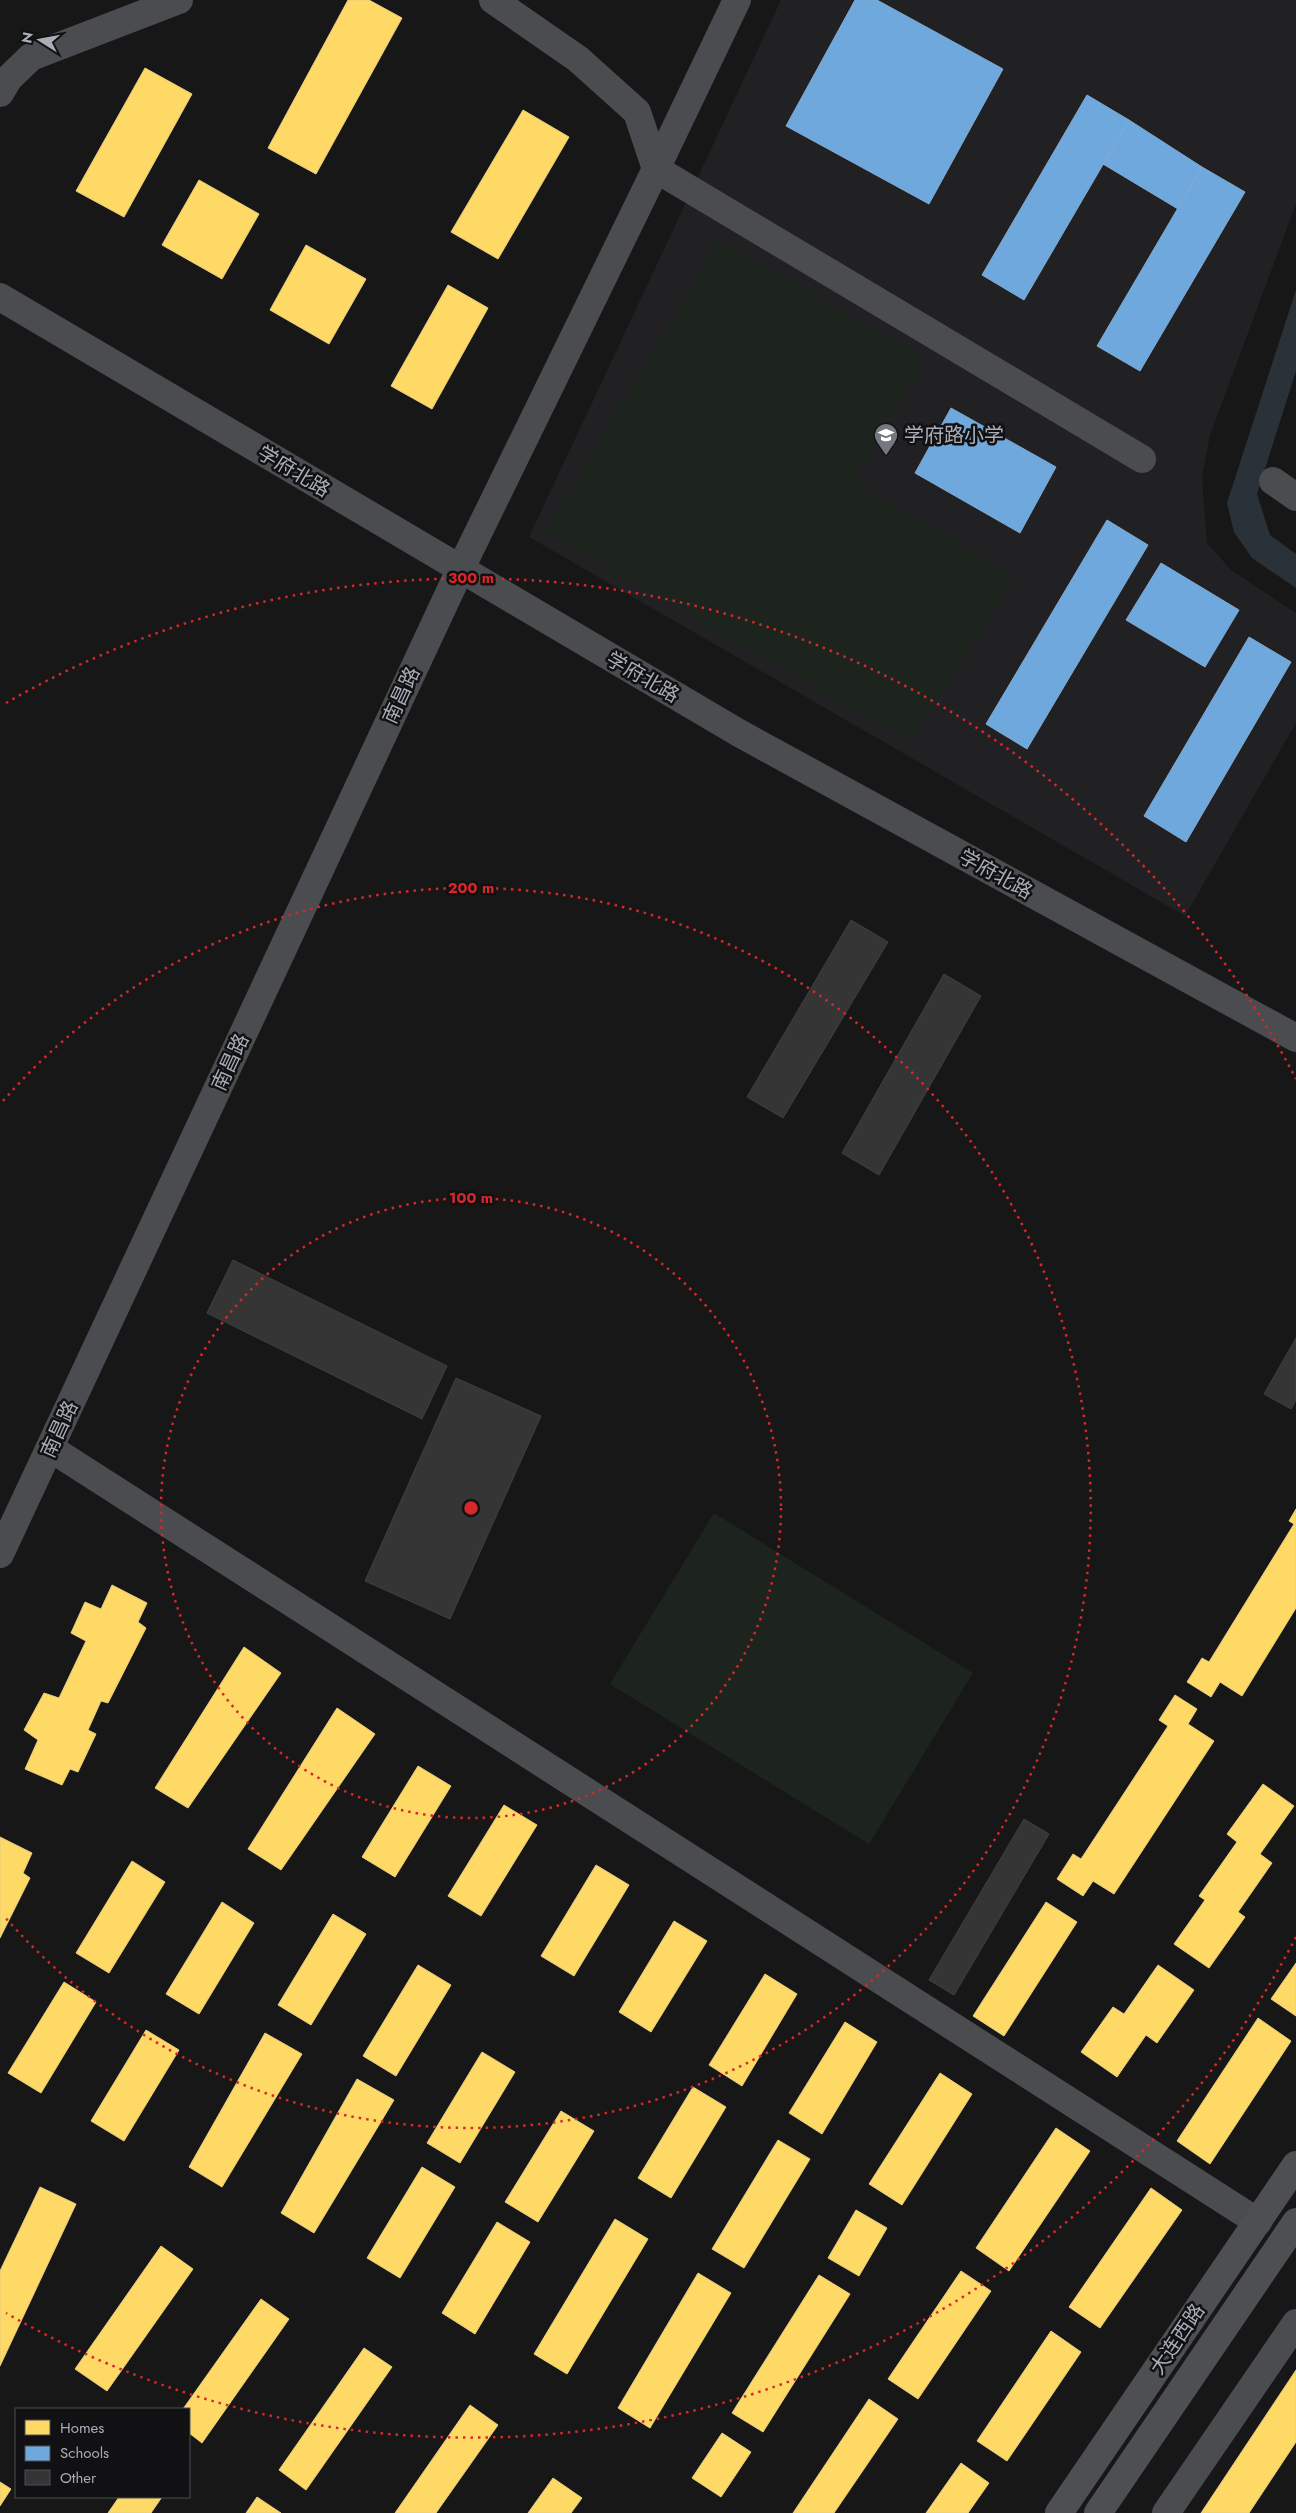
<svg xmlns="http://www.w3.org/2000/svg" width="1296" height="2513" font-family="Jost,'Noto Sans SC',sans-serif">
	<rect width="100%" height="100%" fill="#171717"/>
	<!-- built -->
	<path fill="#212123" d="M 781,0 L 1296,0 L 1296,204 L 1210,435 L 1202,477 L 1207,543 L 1231,570 L 1296,613 L 1296,723 L 1185,916 L 529,537 Z"/>
	<!-- green -->
	<path fill="#1d241e" d="M 720,240 L 926,360 L 852,481 L 1015,577 L 911,742 L 545,532 Z
		M 714,1513 L 973,1673 L 869,1844 L 610,1684 Z"/>
	<!-- water -->
	<path fill="#2a3239" d="M 1296,290 L 1296,371 L 1257,494 L 1270,535 L 1296,554 L 1296,588 L 1252,558 L 1234,532 L 1227,503 Z"/>
	<!-- homes -->
	<path fill="#ffd966" stroke="#e5cc7f" d="M 348,0 L 369,0 L 402,18 L 316,174 L 268,148 Z
		M 145,68 L 192,94 L 124,217 L 76,191 Z
		M 523,110 L 569,137 L 498,259 L 451,232 Z
		M 199,180 L 259,214 L 222,279 L 162,245 Z
		M 306,245 L 366,279 L 329,344 L 270,310 Z
		M 448,285 L 488,308 L 432,409 L 391,386 Z
		M 1296,1509 L 1296,1608 L 1242,1696 L 1220,1682 L 1211,1697 L 1187,1682 L 1202,1658 L 1209,1662 L 1294,1524 L 1289,1521 Z
		M 112,1585 L 147,1603 L 138,1622 L 146,1628 L 108,1703 L 101,1701 L 88,1730 L 96,1734 L 78,1772 L 70,1769 L 62,1785 L 25,1769 L 38,1740 L 24,1730 L 44,1693 L 59,1698 L 86,1641 L 71,1633 L 85,1602 L 101,1609 Z
		M 244,1647 L 281,1673 L 188,1808 L 155,1788 Z
		M 1175,1695 L 1197,1709 L 1188,1724 L 1214,1741 L 1114,1894 L 1093,1881 L 1083,1896 L 1057,1879 L 1073,1854 L 1081,1859 L 1168,1726 L 1159,1720 Z
		M 337,1708 L 375,1734 L 281,1870 L 248,1849 Z
		M 418,1766 L 451,1786 L 395,1877 L 362,1857 Z
		M 1263,1784 L 1294,1806 L 1260,1854 L 1272,1863 L 1238,1912 L 1245,1917 L 1209,1968 L 1174,1944 L 1205,1900 L 1199,1896 L 1237,1842 L 1227,1834 Z
		M 504,1805 L 537,1825 L 481,1916 L 448,1896 Z
		M 0,1837 L 32,1853 L 23,1873 L 30,1878 L 0,1938 Z
		M 132,1861 L 165,1882 L 109,1973 L 76,1953 Z
		M 596,1865 L 629,1885 L 574,1976 L 541,1956 Z
		M 222,1902 L 254,1923 L 199,2014 L 166,1994 Z
		M 1046,1902 L 1077,1922 L 1004,2036 L 973,2016 Z
		M 333,1914 L 366,1934 L 311,2025 L 278,2005 Z
		M 674,1921 L 707,1941 L 651,2032 L 619,2012 Z
		M 1296,1963 L 1296,2016 L 1271,1999 Z
		M 418,1965 L 451,1985 L 396,2076 L 363,2056 Z
		M 1158,1965 L 1194,1990 L 1157,2043 L 1146,2035 L 1117,2077 L 1081,2052 L 1113,2007 L 1124,2014 Z
		M 765,1974 L 797,1994 L 742,2086 L 709,2065 Z
		M 64,1982 L 96,2002 L 41,2093 L 8,2073 Z
		M 1258,2018 L 1291,2041 L 1210,2164 L 1177,2141 Z
		M 845,2022 L 877,2042 L 822,2134 L 789,2113 Z
		M 146,2030 L 179,2050 L 124,2141 L 91,2121 Z
		M 265,2033 L 302,2054 L 222,2187 L 189,2167 Z
		M 482,2052 L 515,2072 L 460,2163 L 427,2143 Z
		M 940,2073 L 972,2094 L 902,2205 L 869,2184 Z
		M 357,2079 L 394,2100 L 314,2233 L 281,2213 Z
		M 693,2087 L 726,2107 L 671,2198 L 638,2178 Z
		M 561,2111 L 594,2131 L 538,2222 L 505,2202 Z
		M 1056,2128 L 1090,2151 L 1009,2271 L 976,2248 Z
		M 778,2140 L 810,2159 L 744,2268 L 712,2249 Z
		M 422,2167 L 455,2187 L 400,2278 L 367,2258 Z
		M 40,2187 L 76,2204 L 0,2366 L 0,2271 Z
		M 1151,2188 L 1182,2210 L 1100,2328 L 1069,2307 Z
		M 856,2210 L 887,2228 L 859,2276 L 828,2258 Z
		M 615,2219 L 648,2239 L 567,2374 L 534,2354 Z
		M 497,2222 L 530,2242 L 475,2334 L 442,2313 Z
		M 161,2246 L 193,2269 L 107,2391 L 75,2369 Z
		M 961,2271 L 991,2291 L 918,2399 L 888,2379 Z
		M 698,2273 L 731,2293 L 650,2428 L 618,2408 Z
		M 819,2275 L 850,2294 L 763,2432 L 732,2413 Z
		M 261,2299 L 289,2319 L 202,2443 L 189,2433 L 189,2409 L 183,2409 Z
		M 1051,2331 L 1081,2352 L 1007,2461 L 977,2441 Z
		M 364,2348 L 392,2367 L 306,2490 L 279,2470 Z
		M 1296,2370 L 1296,2442 L 1249,2513 L 1201,2513 Z
		M 869,2399 L 898,2419 L 834,2513 L 793,2513 Z
		M 470,2405 L 498,2425 L 436,2513 L 395,2513 Z
		M 722,2433 L 751,2452 L 721,2497 L 692,2478 Z
		M 961,2463 L 989,2483 L 968,2513 L 926,2513 Z
		M 553,2478 L 582,2498 L 571,2513 L 528,2513 Z
		M 0,2482 L 11,2489 L 0,2506 Z
		M 119,2497 L 162,2497 L 151,2513 L 108,2513 Z
		M 257,2497 L 281,2513 L 246,2513 Z"/>
	<!-- schools -->
	<path fill="#6fa8dc" stroke="#80aad1" d="M 855,0 L 877,0 L 1003,69 L 929,204 L 786,126 Z
		M 1087,95 L 1129,120 L 1024,300 L 982,275 Z
		M 1129,120 L 1202,167 L 1178,209 L 1103,164 Z
		M 1202,167 L 1245,192 L 1140,371 L 1097,346 Z
		M 951,408 L 1056,467 L 1020,533 L 915,473 Z
		M 1107,520 L 1148,545 L 1027,749 L 986,724 Z
		M 1161,563 L 1239,610 L 1205,667 L 1126,620 Z
		M 1249,637 L 1291,662 L 1186,842 L 1144,816 Z"/>
	<!-- building -->
	<path fill="#353536" stroke="#3f4043" d="M 851,920 L 888,942 L 783,1118 L 747,1097 Z
		M 944,974 L 981,996 L 879,1175 L 842,1153 Z
		M 233,1260 L 447,1366 L 422,1419 L 207,1313 Z
		M 1296,1338 L 1296,1400 L 1291,1409 L 1264,1394 Z
		M 456,1378 L 541,1416 L 450,1619 L 365,1581 Z
		M 1024,1819 L 1049,1834 L 954,1995 L 929,1980 Z"/>
	<g fill="none" stroke-linecap="round" stroke-linejoin="round">
		<!-- minor -->
		<path stroke="#4b4c50" stroke-width="28" d="M 737,0 L 656,169 L 1142,459
			M 0,93 L 9,78 L 31,57 L 179,0
			M 0,297 L 739,733 L 1296,1038
			M 1273,481 L 1296,497
			M 50,1448 L 1258,2222
			M 0,1554 L 460,570 L 656,169 L 637,112 L 578,59 L 493,0
			M 1166,2513 L 1296,2323"/>
		<!-- major -->
		<path stroke="#4d4f52" stroke-width="28" d="M 1059,2513 L 1296,2165
			M 1098,2513 L 1296,2222"/>
	</g>
	<!-- distance rings -->
	<g fill="none" stroke="#d62828" stroke-width="2.5" stroke-dasharray="2.5 5">
		<circle cx="471" cy="1508" r="310"/>
		<path d="M3 1101A620 620 0 1 1 3 1915"/>
		<path d="M1296 1937A930 930 0 0 1 6 2313M6 703A930 930 0 0 1 1296 1079"/>
	</g>
	<!-- icons -->
	<defs>
		<g id="school-pin" transform="scale(1.25)"><path d="M0 17L-7.5 6A9.5 9.5 0 1 1 7.5 6Z" fill="#757880" stroke="#111113"/><path d="M0-5L7-2L0 1L-7-2ZM-4 1L0 2.5L4 1V4Q0 6-4 4Z" fill="#fff"/></g>
	</defs>
	<g fill-rule="evenodd">
		<use href="#school-pin" x="886" y="435"/>
	</g>
	<g text-anchor="middle" stroke-width="5" stroke-linejoin="round" paint-order="stroke">
		<!-- poi labels -->
		<g font-size="20" fill="#a8adb8" stroke="#111113" text-anchor="start">
			<text x="904" y="442">学府路小学</text>
		</g>
		<!-- street labels -->
		<g font-size="20" fill="#a8adb8" stroke="#111113">
			<text transform="translate(294 471) rotate(31)" y="7">学府北路</text>
			<text transform="translate(643 677) rotate(30)" y="7">学府北路</text>
			<text transform="translate(401 695) rotate(-65)" y="7">南昌路</text>
			<text transform="translate(996 874) rotate(29)" y="7">学府北路</text>
			<text transform="translate(230 1062) rotate(-65)" y="7">南昌路</text>
			<text transform="translate(59 1429) rotate(-65)" y="7">南昌路</text>
			<text transform="translate(1177 2339) rotate(-56)" y="7">大连西路</text>
		</g>
	</g>
	<circle cx="471" cy="1508" r="8" fill="#d62828" stroke="#111113" stroke-width="2.5"/>
	<g font-size="15" text-anchor="middle" font-weight="bold" fill="#d62828" stroke="#111113" stroke-width="5" stroke-linejoin="round" paint-order="stroke">
		<text x="471" y="583">300 m</text>
		<text x="471" y="893">200 m</text>
		<text x="471" y="1203">100 m</text>
	</g>
	<!-- legend -->
	<rect x="15" y="2408" width="175" height="90" fill="#111113" stroke="#4d4f55"/>
	<rect x="25" y="2420" width="25" height="15" fill="#ffd966" stroke="#4d4f55"/>
	<text x="60" y="2433" font-size="15" fill="#a8adb8">Homes</text>
	<rect x="25" y="2446" width="25" height="15" fill="#6fa8dc" stroke="#4d4f55"/>
	<text x="60" y="2458" font-size="15" fill="#a8adb8">Schools</text>
	<rect x="25" y="2470" width="25" height="15" fill="#353536" stroke="#4d4f55"/>
	<text x="60" y="2483" font-size="15" fill="#a8adb8">Other</text>
	<!-- north arrow -->
	<g transform="translate(40 40) rotate(281)" stroke="#111113" stroke-width="4" paint-order="stroke">
	<path d="M0-4L9 19L0 12L-9 19Z" fill="#a8adb8"/>
	<text y="-8" font-size="14" font-weight="bold" text-anchor="middle" fill="#a8adb8">N</text>
	</g>
</svg>
